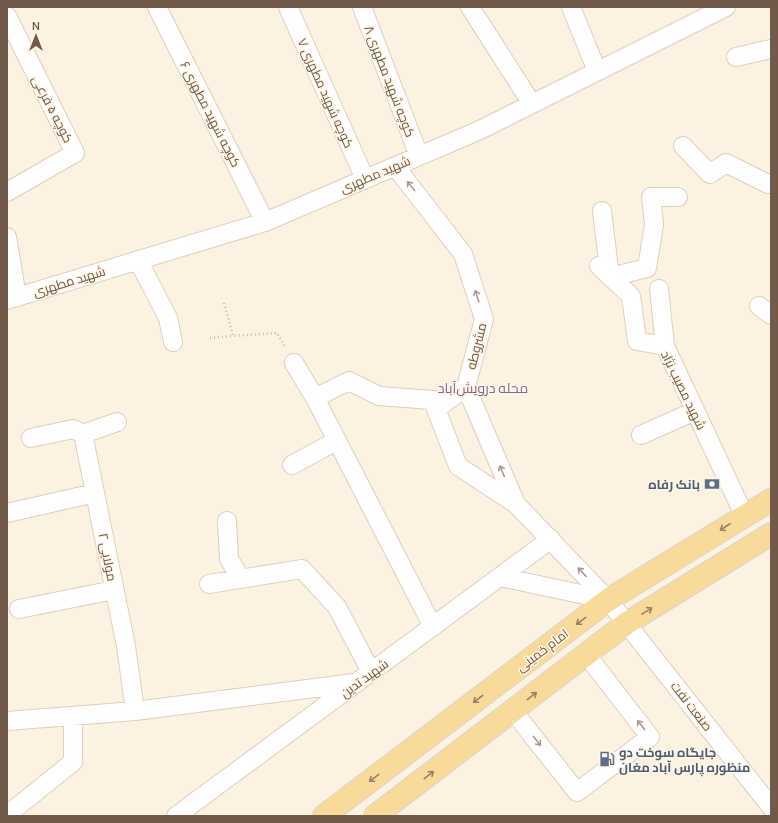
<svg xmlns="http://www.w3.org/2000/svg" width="778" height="823" font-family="Manrope,Cairo,sans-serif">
	<rect width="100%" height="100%" fill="#fbf2e1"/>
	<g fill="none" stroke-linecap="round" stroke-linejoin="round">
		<!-- minor casing -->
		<g stroke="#dfcfbd" stroke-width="20">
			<path id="minor" d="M 157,7 L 265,222
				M 288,7 L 365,179
				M 362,7 L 419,156
				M 470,7 L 532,104
				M 571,7 L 597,71
				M 7,16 L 75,153 L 7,192
				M 736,57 L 771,49
				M 683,146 L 710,174 L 726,163 L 768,184 L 771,183
				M 395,166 L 463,254 L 484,319 L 466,387 L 516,504 L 608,600 L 771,807
				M 602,211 L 610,277 L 647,268 L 654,224 L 651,197 L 678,197
				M 7,237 L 17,297
				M 138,260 L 168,318 L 173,342
				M 599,266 L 631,296 L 637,341 L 665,346 L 744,515
				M 659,289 L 665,346
				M 7,300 L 265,222 L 480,130 L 726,7
				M 759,306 L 771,315
				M 294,363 L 315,398 L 433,627
				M 466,387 L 436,409 L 458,466 L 516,504
				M 315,398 L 349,381 L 379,396 L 445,401
				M 641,435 L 695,411
				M 31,438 L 73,429 L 83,434
				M 292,465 L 336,441
				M 95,493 L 83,434 L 117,422
				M 7,513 L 95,493 L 126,646 L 135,711
				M 227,521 L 229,559 L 241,579
				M 501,577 L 608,600
				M 209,584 L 302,569 L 337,607 L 371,672
				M 19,609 L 114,590
				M 513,711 L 577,792 L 650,737 L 586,654
				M 7,721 L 135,711 L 354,683
				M 7,815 L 73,762 L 73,716
				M 176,816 L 551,539"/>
		</g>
		<!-- major casing -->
		<g stroke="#dad4d0" stroke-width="24">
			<path id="major" d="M 324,816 L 608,600 L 771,500
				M 375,816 L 627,623 L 771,534"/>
		</g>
		<!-- path -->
		<path stroke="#d4b69d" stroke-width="2.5" stroke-dasharray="1 3" stroke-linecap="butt" d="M 224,303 L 233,336 L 277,333 L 286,348
			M 210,338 L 233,336"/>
		<!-- minor -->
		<use href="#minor" stroke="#fff" stroke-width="18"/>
		<!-- major -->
		<use href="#major" stroke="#f8db9b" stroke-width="22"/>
	</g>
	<!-- one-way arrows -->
	<defs><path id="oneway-shaft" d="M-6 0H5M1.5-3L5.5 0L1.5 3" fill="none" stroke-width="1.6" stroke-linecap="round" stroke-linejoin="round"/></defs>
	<g stroke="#aa9c92">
		<use href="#oneway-shaft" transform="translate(411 186) rotate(-128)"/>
		<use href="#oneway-shaft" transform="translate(477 296) rotate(-108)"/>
		<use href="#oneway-shaft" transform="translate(502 471) rotate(-113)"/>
		<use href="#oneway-shaft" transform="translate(582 572) rotate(-133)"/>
		<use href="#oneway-shaft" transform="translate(641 725) rotate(-128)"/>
		<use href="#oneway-shaft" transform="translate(537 741) rotate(52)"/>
	</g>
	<g stroke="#9a8162">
		<use href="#oneway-shaft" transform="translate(725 527) rotate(147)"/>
		<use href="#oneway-shaft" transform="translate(647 611) rotate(-31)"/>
		<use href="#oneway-shaft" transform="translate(581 621) rotate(143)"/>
		<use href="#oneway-shaft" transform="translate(532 696) rotate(-38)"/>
		<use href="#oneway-shaft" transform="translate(478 699) rotate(143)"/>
		<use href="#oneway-shaft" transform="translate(429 775) rotate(-38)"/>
		<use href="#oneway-shaft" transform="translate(374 778) rotate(143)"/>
	</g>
	<!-- icons -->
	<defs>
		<g id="bank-bare" transform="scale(1.2)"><path d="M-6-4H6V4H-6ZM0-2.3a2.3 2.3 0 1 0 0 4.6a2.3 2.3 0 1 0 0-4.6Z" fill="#5c6f8a" stroke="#fef6e7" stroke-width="2.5" paint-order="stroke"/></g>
		<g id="fuel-bare" transform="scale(1.2)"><path d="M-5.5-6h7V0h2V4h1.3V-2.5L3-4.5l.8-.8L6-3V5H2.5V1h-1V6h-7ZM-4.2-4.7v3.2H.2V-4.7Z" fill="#5c6f8a" stroke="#fef6e7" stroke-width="2.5" paint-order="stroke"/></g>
	</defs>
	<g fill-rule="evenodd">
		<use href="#bank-bare" x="712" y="484"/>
		<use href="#fuel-bare" x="607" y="759"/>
	</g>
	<g text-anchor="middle" stroke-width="3" stroke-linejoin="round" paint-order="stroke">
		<!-- street labels -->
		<g font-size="13" fill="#715a49" stroke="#fef6e7">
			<text transform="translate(390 81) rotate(69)" y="5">کوچه شهید مطهری ۸</text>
			<text transform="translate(326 93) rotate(66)" y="5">کوچه شهید مطهری ۷</text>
			<text transform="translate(53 109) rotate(63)" y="5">کوچه ۵ فرعی</text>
			<text transform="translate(211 114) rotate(63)" y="5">کوچه شهید مطهری ۶</text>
			<text transform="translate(375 174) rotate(-23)" y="5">شهید مطهری</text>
			<text transform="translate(69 281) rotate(-17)" y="5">شهید مطهری</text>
			<text transform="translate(476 346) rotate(-76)" y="5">مشروطه</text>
			<text transform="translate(684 390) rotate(64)" y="5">شهید مصیب نژاد</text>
			<text transform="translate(108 557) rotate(79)" y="5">مولایی ۲</text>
			<text transform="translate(542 650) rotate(-37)" y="5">امام خمینی</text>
			<text transform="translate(364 678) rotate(-36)" y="5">شهید تدین</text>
			<text transform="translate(692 706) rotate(52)" y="5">صنعت نفت</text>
		</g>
		<!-- service labels -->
		<g font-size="13" font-weight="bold" fill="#4e5e75" stroke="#fef6e7" text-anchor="end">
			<text x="700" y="489">بانک رفاه</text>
			<text x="619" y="757" text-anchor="start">جایگاه سوخت دو<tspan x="619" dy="15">منظوره پارس آباد مغان</tspan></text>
		</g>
		<!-- neighbourhood labels -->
		<g font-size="14" fill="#876594" stroke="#fef6e7">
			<text x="483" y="393">محله درویش‌آباد</text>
		</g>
	</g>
	<!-- border -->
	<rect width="778" height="823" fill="none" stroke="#715a49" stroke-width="16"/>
	<!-- north arrow -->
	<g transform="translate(36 36)" stroke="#fef6e7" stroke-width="3" paint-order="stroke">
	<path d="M0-3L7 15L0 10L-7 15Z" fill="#715a49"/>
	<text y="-6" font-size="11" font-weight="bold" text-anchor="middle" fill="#715a49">N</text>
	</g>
</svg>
